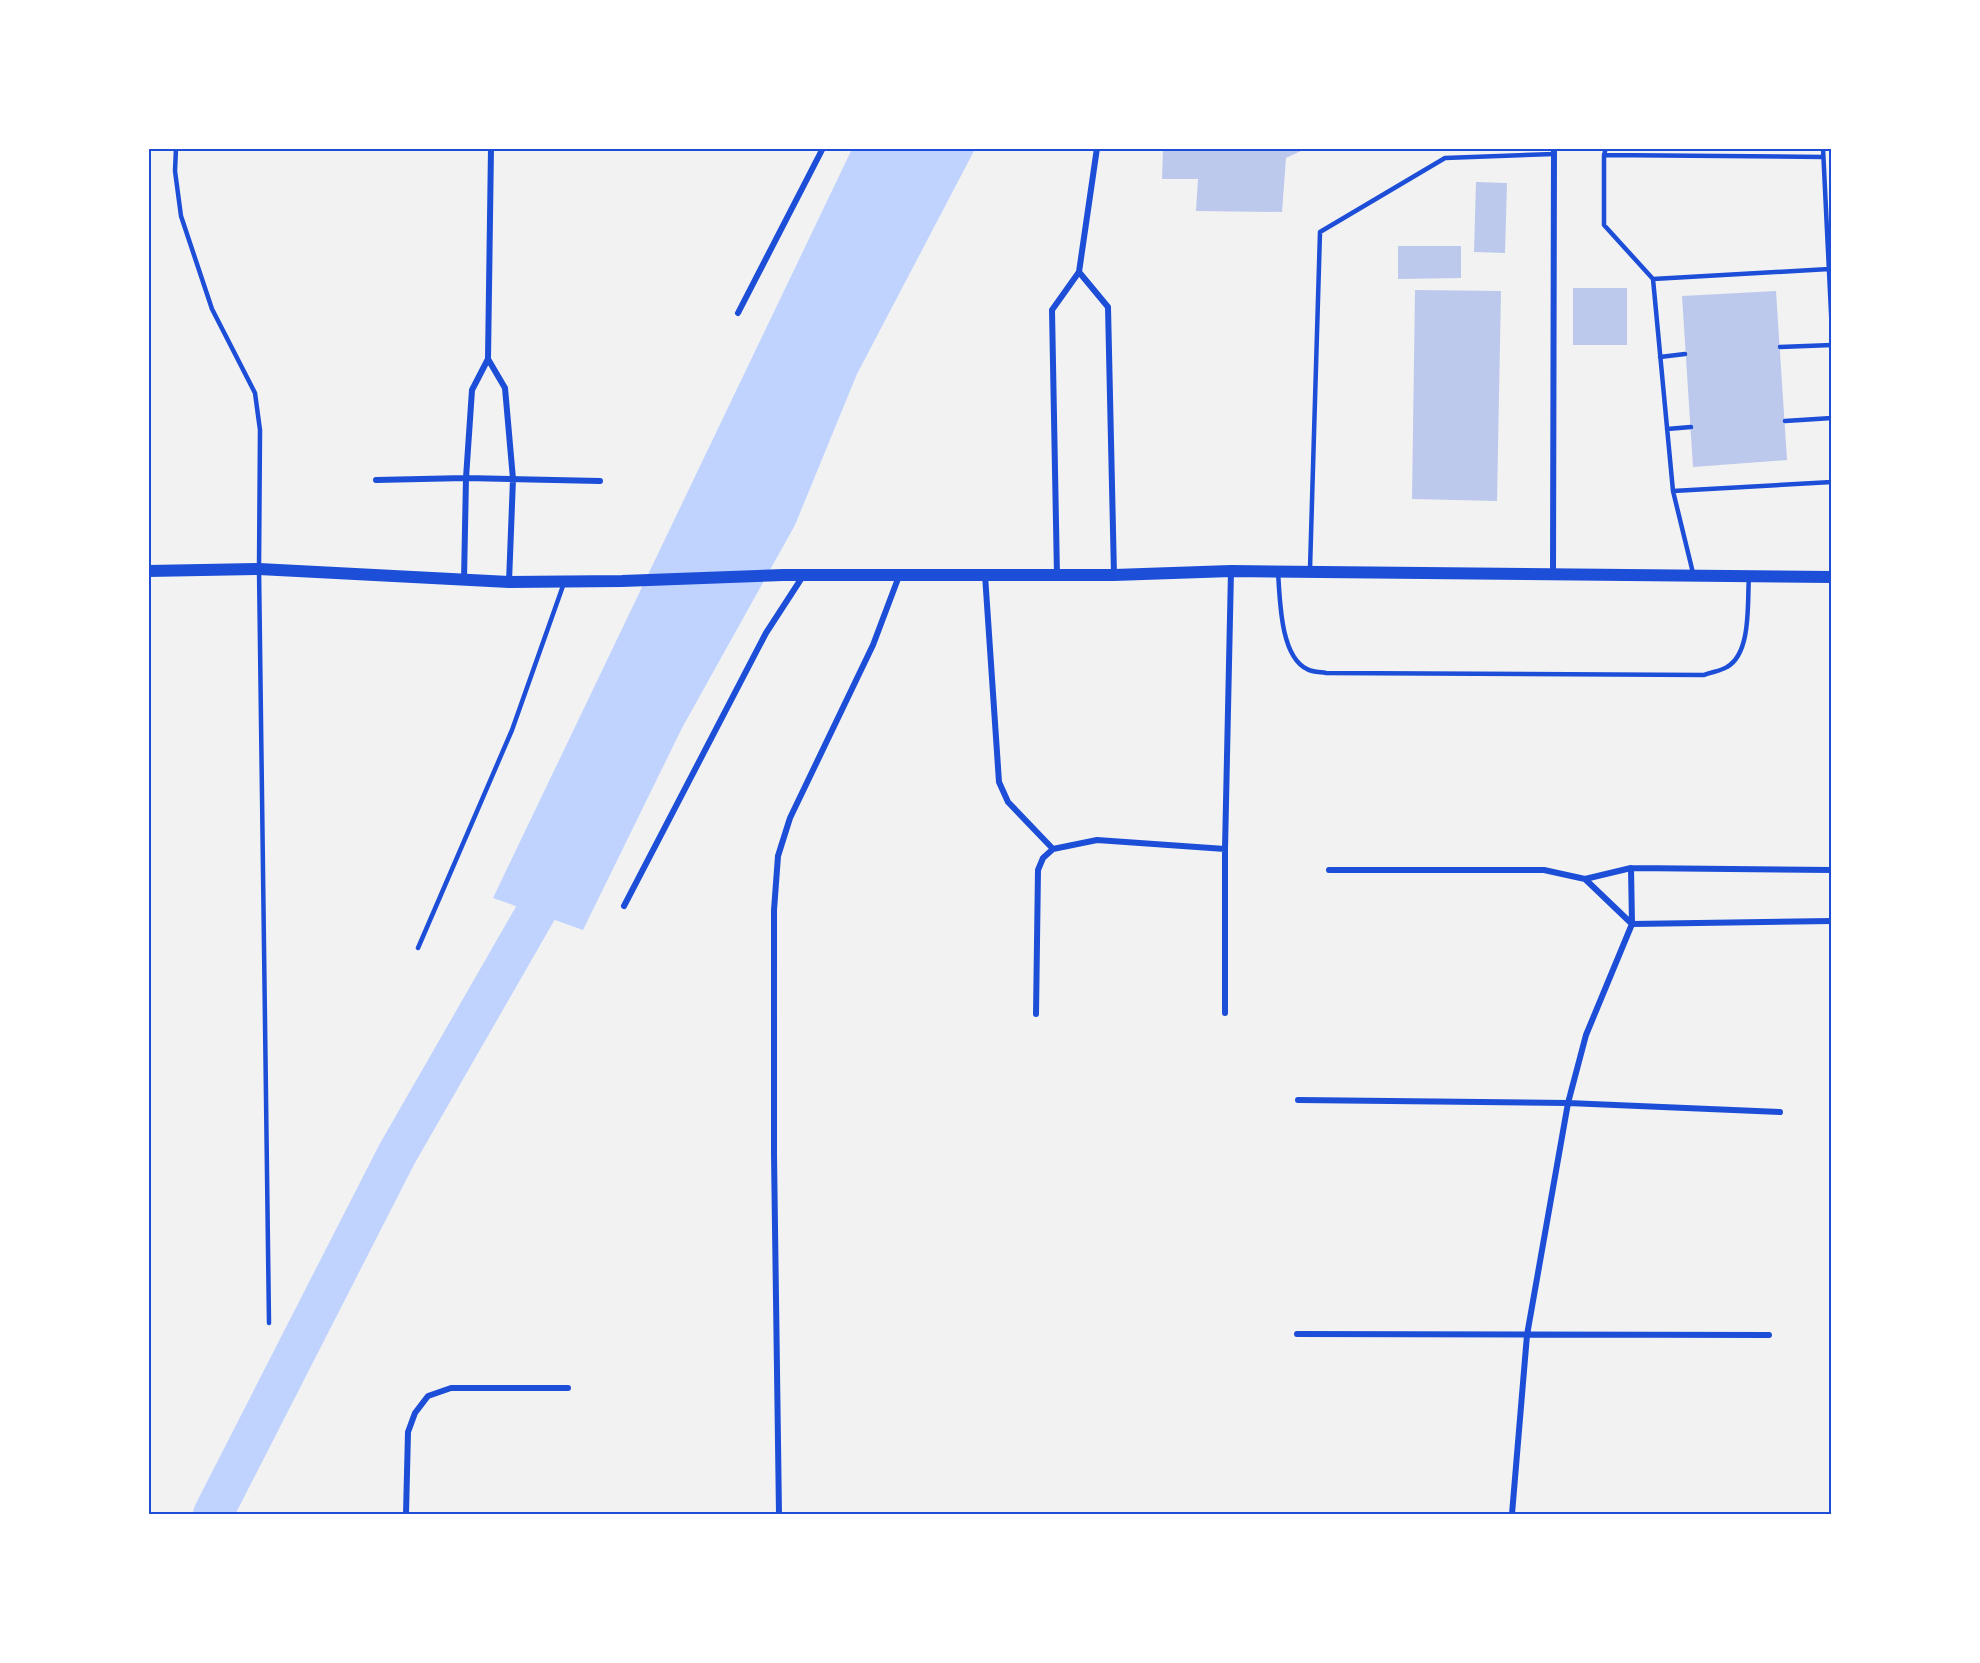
<svg xmlns="http://www.w3.org/2000/svg" width="1980" height="1663" font-family="Commissioner,sans-serif">
	<rect width="100%" height="100%" fill="#f2f2f2"/>
	<!-- water -->
	<path fill="#bfd3fe" d="M 852,149 L 975,149 L 857,374 L 795,525 L 682,728 L 583,930 L 493,898 Z"/>
	<g fill="none" stroke-linecap="round" stroke-linejoin="round">
		<!-- canal -->
		<path stroke="#bfd3fe" stroke-width="40" d="M 213,1514 L 397,1154 L 563,865"/>
	</g>
	<!-- building -->
	<path fill="#bdc9ec" d="M 1163,148 L 1307,148 L 1286,158 L 1282,212 L 1196,211 L 1198,179 L 1162,179 Z
		M 1476,182 L 1507,183 L 1505,253 L 1474,252 Z
		M 1398,246 L 1461,246 L 1461,278 L 1398,279 Z
		M 1573,288 L 1627,288 L 1627,345 L 1573,345 Z
		M 1415,290 L 1501,291 L 1497,501 L 1412,499 Z
		M 1776,291 L 1787,460 L 1693,467 L 1682,296 Z"/>
	<g fill="none" stroke-linecap="round" stroke-linejoin="round">
		<!-- service -->
		<path stroke="#1d4ed8" stroke-width="4.5" d="M 176,148 L 175,171 L 181,216 L 212,309 L 255,393 L 260,430 L 259,569 L 269,1323
			M 1606,148 L 1604,155 L 1604,225 L 1653,279 L 1673,491 L 1693,573
			M 1823,148 L 1832,333
			M 1604,155 L 1823,157
			M 1653,279 L 1829,269
			M 1780,347 L 1832,345
			M 1660,357 L 1685,354
			M 1785,421 L 1832,418
			M 1667,429 L 1691,427
			M 1673,491 L 1832,482
			M 1310,569 L 1320,232 L 1445,158 L 1554,154
			M 1278,572 C 1280,599 1280,656 1307,669 C 1312,672 1320,672 1326,673 L 1704,675 C 1711,672 1721,671 1727,667 C 1752,653 1747,601 1749,577
			M 418,948 L 512,730 L 564,583"/>
		<!-- minor -->
		<path stroke="#1d4ed8" stroke-width="6" d="M 1079,272 L 1108,307 L 1114,575
			M 738,313 L 823,148
			M 488,359 L 505,388 L 513,479 L 509,582
			M 376,480 L 466,478 L 600,481
			M 1553,574 L 1554,148
			M 985,575 L 999,782 L 1008,802 L 1053,849
			M 1057,576 L 1052,310 L 1079,272 L 1097,148
			M 464,580 L 466,478 L 472,390 L 488,359 L 491,148
			M 1329,870 L 1544,870 L 1585,879 L 1632,924 L 1832,921
			M 1585,879 L 1631,868 L 1832,870
			M 624,906 L 766,633 L 803,576
			M 1225,1013 L 1225,849 L 1231,571
			M 1036,1014 L 1038,870 L 1043,858 L 1053,849 L 1097,840 L 1225,849
			M 1298,1100 L 1568,1103 L 1780,1112
			M 1297,1334 L 1769,1335
			M 406,1514 L 408,1432 L 415,1413 L 428,1396 L 451,1388 L 568,1388
			M 779,1514 L 774,1155 L 774,910 L 778,856 L 790,818 L 873,645 L 899,576
			M 1512,1514 L 1527,1335 L 1568,1103 L 1586,1035 L 1632,924 L 1631,868"/>
		<!-- secondary -->
		<path stroke="#1d4ed8" stroke-width="12" d="M 148,571 L 259,569 L 509,582 L 622,581 L 783,575 L 1114,575 L 1231,571 L 1832,577"/>
	</g>
	<!-- border -->
	<rect width="1980" height="1663" fill="none" stroke="#ffffff" stroke-width="300"/>
	<rect x="150" y="150" width="1680" height="1363" fill="none" stroke="#1d4ed8" stroke-width="2"/>
</svg>
